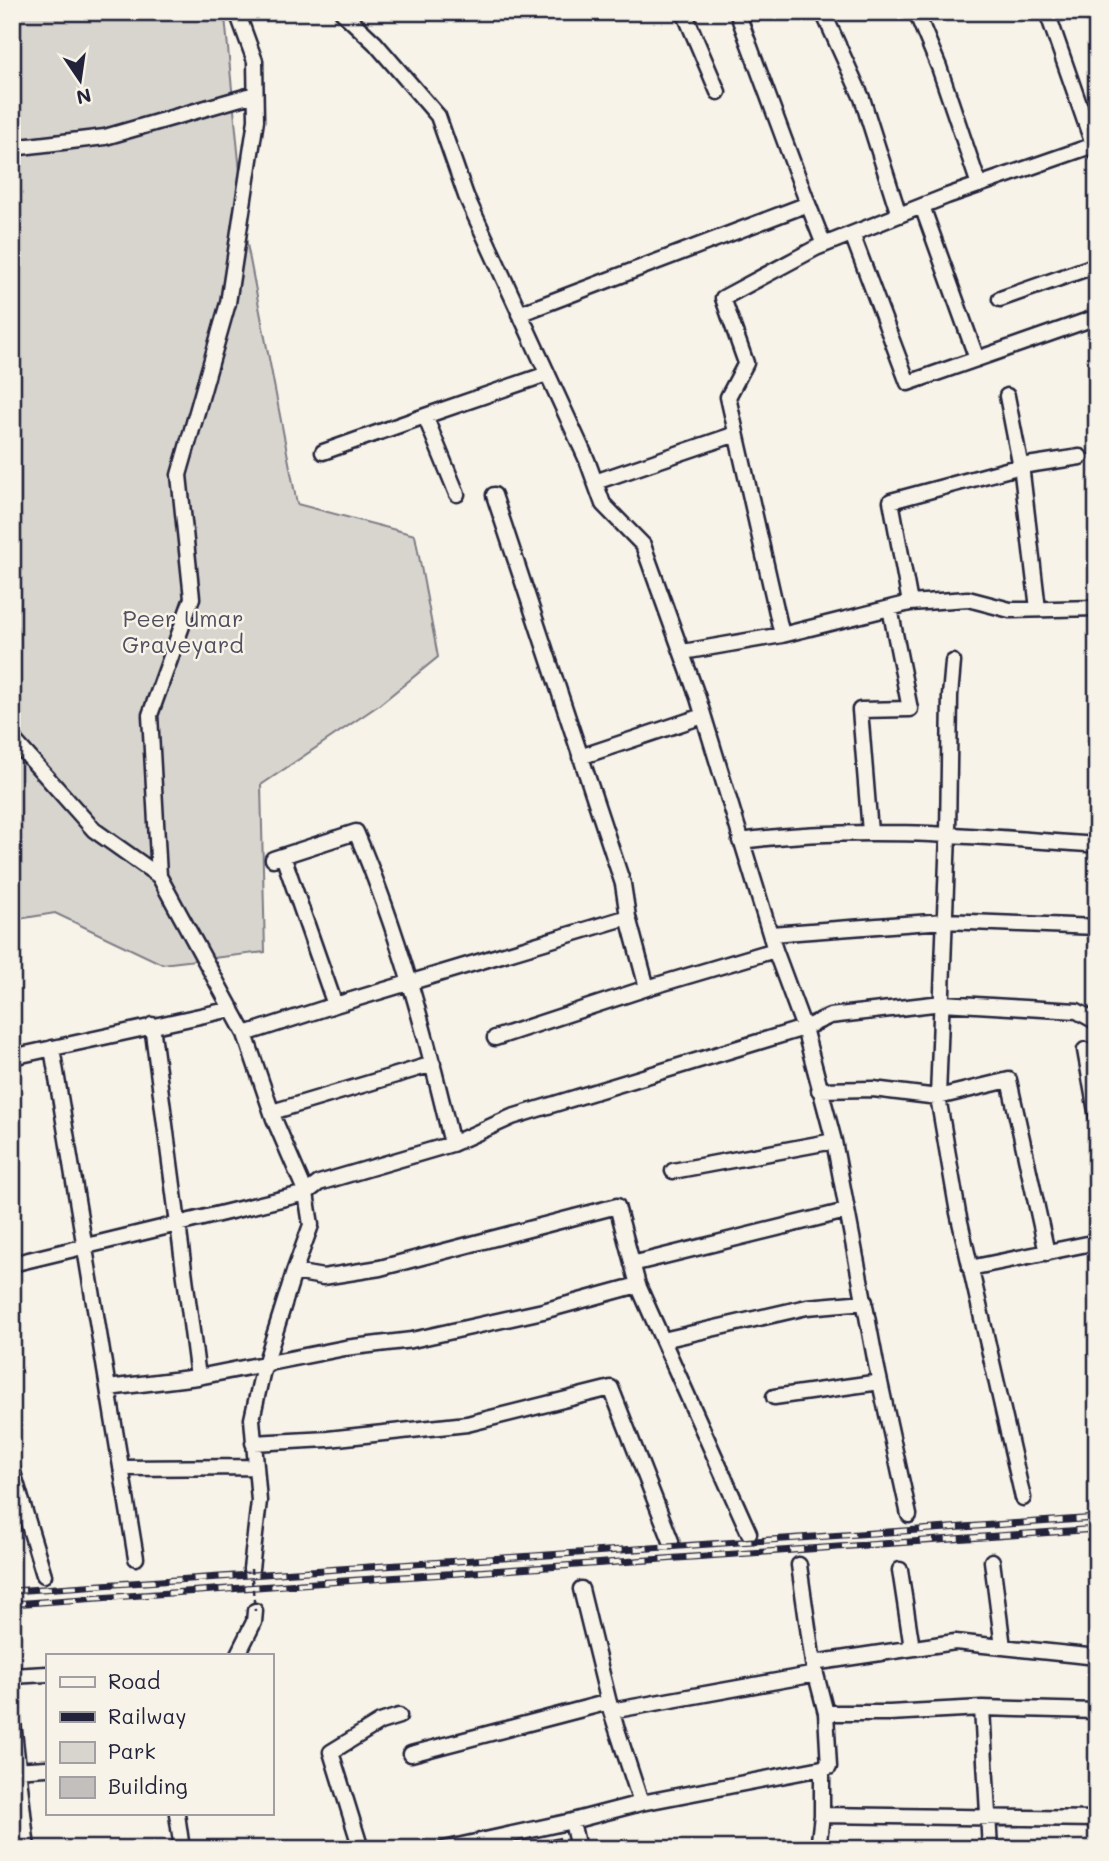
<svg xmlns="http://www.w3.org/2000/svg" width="1109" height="1861" font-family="Mali,sans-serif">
	<rect width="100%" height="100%" fill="#f7f3e8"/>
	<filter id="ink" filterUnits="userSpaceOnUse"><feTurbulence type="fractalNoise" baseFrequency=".0143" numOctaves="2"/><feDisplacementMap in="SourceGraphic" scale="14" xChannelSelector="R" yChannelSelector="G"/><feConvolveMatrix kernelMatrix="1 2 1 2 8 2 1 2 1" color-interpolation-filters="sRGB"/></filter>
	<g filter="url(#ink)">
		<!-- green -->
		<path fill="#d8d5cf" stroke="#7d7c85" stroke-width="2" d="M 12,12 L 219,12 L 225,17 L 247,244 L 297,504 L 415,535 L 438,657 L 379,705 L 261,785 L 265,952 L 162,964 L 55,913 L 12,920 Z"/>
		<!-- building -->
		<path fill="#c2bfbd" stroke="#22223b" stroke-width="2" d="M 559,1838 L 561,1849 L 523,1849 L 523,1847 Z"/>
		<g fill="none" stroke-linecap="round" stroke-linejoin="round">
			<!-- minor casing -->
			<g stroke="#22223b" stroke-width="19">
				<path id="minor" d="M 342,12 L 375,43 L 438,116 L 466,196 L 587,460 L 603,504 L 643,545 L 698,698 L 775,950 L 804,1028 L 834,1141 L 876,1364 L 909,1515
					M 684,12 L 718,92
					M 823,12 L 862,98 L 899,215
					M 916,12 L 939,67 L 979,185
					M 1047,12 L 1096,153
					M 12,148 L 105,137 L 255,94
					M 808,204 L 824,245
					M 922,206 L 977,359
					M 852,234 L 908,383 L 1097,317
					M 1000,299 L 1097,265
					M 519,314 L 808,204 L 737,12
					M 1007,396 L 1022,473 L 1038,609
					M 425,416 L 547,374
					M 323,452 L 425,416 L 457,494
					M 595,482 L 736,434
					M 494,495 L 623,884 L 628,917 L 647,988
					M 910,603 L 891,501 L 1021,466 L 1080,457
					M 782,635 L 728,397 L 746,363 L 723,298 L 816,248 L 947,196 L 1097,144
					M 683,652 L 782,635 L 910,603 L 968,599 L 1010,610 L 1097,608
					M 953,662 L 950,696 L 948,834 L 938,1097 L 958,1213 L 1023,1498
					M 12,738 L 94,830 L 159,876 L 245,1034
					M 580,757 L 703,716
					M 870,832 L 860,710 L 910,709 L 890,608
					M 740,841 C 859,825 978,836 1097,845
					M 283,856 L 335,1005 L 245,1034 L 274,1119 L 306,1193 L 311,1225 L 294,1272
					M 273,859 L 356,832 C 399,932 427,1038 452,1144
					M 159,876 L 150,715 L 192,598 L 179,475 L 228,303 L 256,120 L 255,61 L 237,12
					M 771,934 L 944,921 L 1097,927
					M 335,1005 L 628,917
					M 152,1025 L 198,1377 L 345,1348 L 412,1340 L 543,1311 L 638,1285
					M 495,1038 L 647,988 L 775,950
					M 52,1048 L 136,1558
					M 1085,1050 L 1097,1117
					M 12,1057 L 232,1009
					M 819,1090 L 873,1089 L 938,1097 L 1009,1080 L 1047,1253
					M 272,1112 L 433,1064
					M 673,1171 L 834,1141
					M 12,1264 L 306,1193 L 319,1183 L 452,1144 L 512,1117 L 804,1028 L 830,1016 L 942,1003 L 1077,1011 L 1097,1022
					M 632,1264 L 846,1211
					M 970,1268 L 1097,1242
					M 663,1340 L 807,1307 L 865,1302
					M 108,1388 L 198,1377
					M 774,1397 L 880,1382
					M 253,1443 L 328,1439 L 467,1424 L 611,1388 L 671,1541
					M 121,1468 L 256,1467
					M 12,1469 L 44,1575
					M 992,1561 L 1003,1647
					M 799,1565 L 813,1663 L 826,1713 L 829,1767 L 822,1768 L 822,1815 L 818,1849
					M 251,1569 L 259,1501 L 252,1419 L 262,1374 L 294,1272 L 323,1277 L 380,1268 L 617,1206 L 638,1285 L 749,1533
					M 900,1570 L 912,1648
					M 581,1589 L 611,1711 L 816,1674
					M 237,1656 L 254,1622 L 255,1611
					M 813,1663 L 955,1642 L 1097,1657
					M 12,1676 L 47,1674
					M 982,1708 L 1097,1711
					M 611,1711 L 641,1803 L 822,1768
					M 12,1713 L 27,1849
					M 826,1713 L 889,1713 L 982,1708 L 990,1849
					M 411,1754 L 609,1702
					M 12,1770 L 47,1768
					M 177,1814 L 182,1849
					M 822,1815 L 1097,1819
					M 572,1821 L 578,1849
					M 361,1849 L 331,1752 L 380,1722 L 399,1716
					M 444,1849 L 572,1821 L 641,1803"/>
			</g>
			<!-- minor -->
			<use href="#minor" stroke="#f7f3e8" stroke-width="14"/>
			<!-- rail casing -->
			<g stroke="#22223b" stroke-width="7">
				<path id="rail" d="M 12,1591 L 1097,1518
					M 12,1604 L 1097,1529"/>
			</g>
			<!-- rail -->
			<use href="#rail" stroke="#f7f3e8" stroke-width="4.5" stroke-dasharray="13" stroke-linecap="butt"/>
			<!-- path-bridge -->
			<path stroke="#22223b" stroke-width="2.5" stroke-dasharray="5 5" stroke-linecap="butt" d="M 251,1569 L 255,1611"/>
		</g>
	</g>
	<g text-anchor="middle" stroke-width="5" stroke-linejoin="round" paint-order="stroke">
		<!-- park labels -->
		<g font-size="23" fill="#504f60" stroke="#f7f3e8">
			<text x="183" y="627">Peer Umar<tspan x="183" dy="26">Graveyard</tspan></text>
		</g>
	</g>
	<!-- margin -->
	<rect width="1109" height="1861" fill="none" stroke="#f7f3e8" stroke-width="42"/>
	<rect x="21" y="21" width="1067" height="1819" fill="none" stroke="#22223b" stroke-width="2.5" filter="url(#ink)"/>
	<!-- legend -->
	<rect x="46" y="1654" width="228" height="161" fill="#f7f3e8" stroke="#a29fa3" stroke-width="2"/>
	<rect x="60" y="1677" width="35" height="10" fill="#f7f3e8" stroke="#a29fa3" stroke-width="2"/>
	<text x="108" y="1689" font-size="21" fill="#22223b">Road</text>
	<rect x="60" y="1712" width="35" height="10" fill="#22223b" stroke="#a29fa3" stroke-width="2"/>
	<text x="108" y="1724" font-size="21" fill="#22223b">Railway</text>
	<rect x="60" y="1742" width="35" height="21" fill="#d8d5cf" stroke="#a29fa3" stroke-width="2"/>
	<text x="108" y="1759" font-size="21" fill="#22223b">Park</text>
	<rect x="60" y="1777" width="35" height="21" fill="#c2bfbd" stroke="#a29fa3" stroke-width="2"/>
	<text x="108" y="1794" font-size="21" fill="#22223b">Building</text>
	<!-- north arrow -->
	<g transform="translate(80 80) rotate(167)" stroke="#f7f3e8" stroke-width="5" paint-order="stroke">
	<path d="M0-5L12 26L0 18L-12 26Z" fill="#22223b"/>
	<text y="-10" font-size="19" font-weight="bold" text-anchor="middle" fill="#22223b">N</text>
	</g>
</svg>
